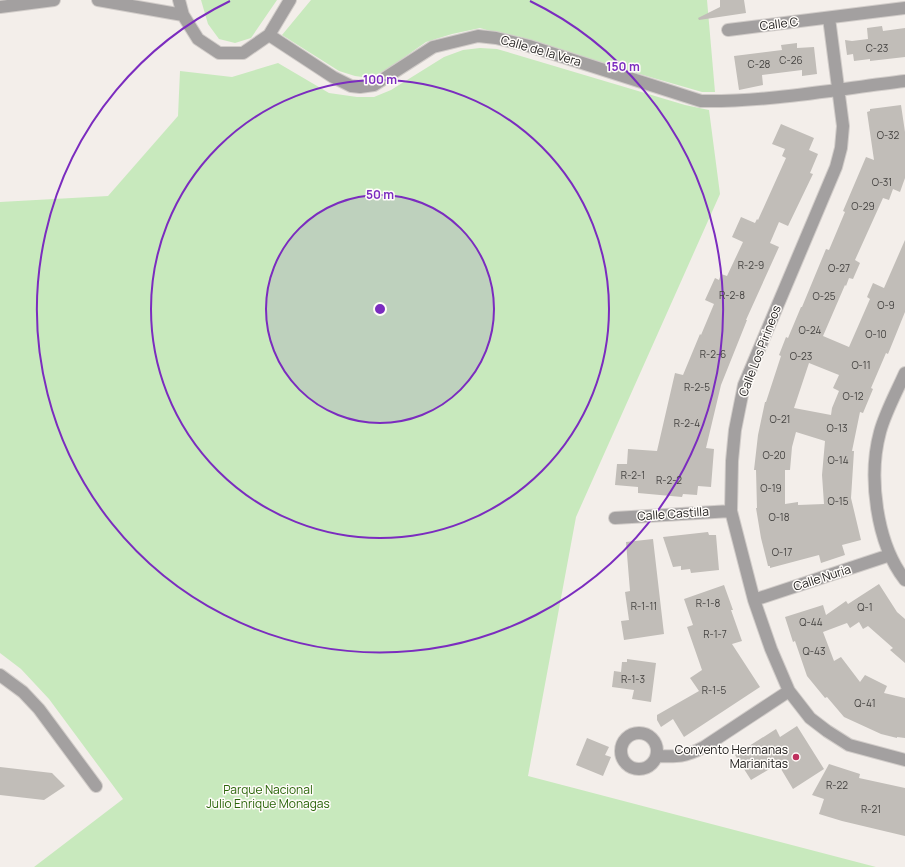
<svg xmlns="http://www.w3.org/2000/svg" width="905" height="867" font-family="Manrope,sans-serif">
	<rect width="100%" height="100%" fill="#f3eeea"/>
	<!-- green -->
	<path fill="#c8e9bd" d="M 201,0 L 277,0 L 251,38 L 235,43 L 219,39 L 208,24 Z
		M 311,0 L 707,0 L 715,92 L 702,92 L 480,28 L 452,34 L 426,42 L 389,68 L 370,78 L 355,76 L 339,71 L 282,35 Z
		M 480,48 L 497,49 L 685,105 L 709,110 L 720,194 L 576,517 L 528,776 L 876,867 L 34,867 L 123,799 L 49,699 L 21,669 L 0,653 L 0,202 L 108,196 L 178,116 L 180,71 L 232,77 L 278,63 L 329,93 L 357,97 L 374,97 L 391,90 L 444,57 L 463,50 Z"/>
	<!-- building -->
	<path fill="#c1bdb8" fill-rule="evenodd" d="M 720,0 L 744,0 L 746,13 L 699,20 L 698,18 L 720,7 Z
		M 882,26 L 883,31 L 905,28 L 905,57 L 870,61 L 870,59 L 854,61 L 853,54 L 847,55 L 845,40 L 852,41 L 868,39 L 867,28 Z
		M 797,43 L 797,48 L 814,47 L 817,74 L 802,76 L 802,70 L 762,75 L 763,85 L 739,90 L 734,56 L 782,50 L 781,45 Z
		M 901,105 L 905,132 L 905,178 L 900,192 L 893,189 L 889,200 L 883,198 L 855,260 L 860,263 L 853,279 L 849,278 L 846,286 L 845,285 L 823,336 L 849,347 L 870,299 L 867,297 L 873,283 L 884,288 L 905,240 L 905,312 L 888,354 L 886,353 L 871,388 L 873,389 L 863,413 L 860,412 L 852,451 L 854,451 L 851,498 L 861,540 L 842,545 L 845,555 L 821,563 L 819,555 L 770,568 L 770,566 L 768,566 L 761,538 L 756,508 L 757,508 L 756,470 L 754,470 L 758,435 L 765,402 L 766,402 L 781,356 L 779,355 L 786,337 L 788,338 L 801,307 L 802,307 L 826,249 L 829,250 L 845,212 L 843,211 L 866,157 L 874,160 L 867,112 L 870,111 L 870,109 ZM 809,363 L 839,375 L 833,388 L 839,391 L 832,408 L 831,415 L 794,408 ZM 796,432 L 825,441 L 822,475 L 824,504 L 798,505 L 798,502 L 785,504 L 785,470 L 790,470 L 792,447 Z
		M 781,124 L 814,138 L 809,150 L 818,154 L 810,173 L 813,174 L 788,226 L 779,222 L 770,243 L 779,247 L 746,320 L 747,320 L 721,385 L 706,448 L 714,449 L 711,487 L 698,486 L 697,495 L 683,494 L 682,497 L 638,493 L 638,487 L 615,485 L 617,464 L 627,464 L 628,449 L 657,451 L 675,373 L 683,375 L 700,334 L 701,335 L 714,304 L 705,300 L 715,278 L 719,280 L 721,274 L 727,276 L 743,242 L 732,237 L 741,217 L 755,223 L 757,219 L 758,220 L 786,158 L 782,156 L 785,149 L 772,144 Z
		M 708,532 L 709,535 L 716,535 L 719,570 L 691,573 L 690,569 L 681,570 L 681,566 L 673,567 L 663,537 Z
		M 653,539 L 664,634 L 624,640 L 621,621 L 629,620 L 625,592 L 630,591 L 626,542 Z
		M 879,584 L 897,612 L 905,619 L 905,663 L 890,650 L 893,648 L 868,626 L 863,629 L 859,622 L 850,628 L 847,623 L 823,632 L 834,661 L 841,657 L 860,682 L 865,675 L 887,686 L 884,693 L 905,698 L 905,738 L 897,737 L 897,738 L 881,734 L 844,717 L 827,697 L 825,698 L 807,676 L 795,641 L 793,642 L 785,617 L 823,605 L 826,615 L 846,601 L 848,604 Z
		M 724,585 L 733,610 L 731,610 L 742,641 L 732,644 L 760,687 L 684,737 L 673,719 L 661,727 L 657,720 L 657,715 L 699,691 L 690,678 L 702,670 L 687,627 L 693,625 L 684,599 Z
		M 627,659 L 656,663 L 651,702 L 632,699 L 634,690 L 612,687 L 614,671 L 621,672 L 622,662 L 627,662 Z
		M 797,726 L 824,769 L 793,789 L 778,764 L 751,780 L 735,755 L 776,729 L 780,737 Z
		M 587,738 L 609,747 L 605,755 L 611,757 L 603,776 L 576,765 Z
		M 829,764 L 860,774 L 859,778 L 905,788 L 905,836 L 842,821 L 819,814 L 824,799 L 812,795 Z
		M 0,767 L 52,773 L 65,786 L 44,800 L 0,795 Z"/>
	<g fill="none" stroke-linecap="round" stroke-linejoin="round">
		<!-- street casing -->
		<g stroke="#d1ccc9" stroke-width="14">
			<path id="street" d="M 98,0 L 183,15
				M 179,0 L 183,15 L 198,39 L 219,53 L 243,53 L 269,35 L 290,0
				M 0,7 L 54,0
				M 829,18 L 843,126 L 841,148 L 836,167 L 744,385 L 735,430 L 732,461 L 731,511 L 754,600 L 771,649 L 789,691 L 810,718 L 827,731 L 849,745 L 905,760
				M 728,30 L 905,8
				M 269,35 L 333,77 L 351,86 L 360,87 L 374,85 L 433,47 L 478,36 L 496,38 L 529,46 L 701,101 C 769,102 838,89 905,81
				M 905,373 C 897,391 885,413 880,432 C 868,476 876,543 905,580
				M 615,518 L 731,511
				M 754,600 L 890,555
				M 0,675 L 23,692 L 39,709 L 96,786
				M621 751a18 18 0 1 1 36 0a18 18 0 1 1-36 0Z
				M 657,756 C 678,757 685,757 704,747 L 789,691"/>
		</g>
		<!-- street -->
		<use href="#street" stroke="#a3a0a0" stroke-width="12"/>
	</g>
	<!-- distance rings -->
	<circle cx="380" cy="309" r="114" fill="#7b2cbf" fill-opacity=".12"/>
	<g fill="none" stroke="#7b2cbf" stroke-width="2">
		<circle cx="380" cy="309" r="114"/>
		<circle cx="380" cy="309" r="229"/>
		<path d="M530 1A343 343 0 1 1 230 1"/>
	</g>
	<!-- markers -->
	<circle fill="#bf315e" stroke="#fffcf9" stroke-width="1.5" cx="796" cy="757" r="4"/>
	<g text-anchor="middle" stroke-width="3" stroke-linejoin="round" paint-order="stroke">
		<!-- number labels -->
		<g font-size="10" fill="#454341">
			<text x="877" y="52">C-23</text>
			<text x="791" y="64">C-26</text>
			<text x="759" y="68">C-28</text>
			<text x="888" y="139">O-32</text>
			<text x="882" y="186">O-31</text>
			<text x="863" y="210">O-29</text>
			<text x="751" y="269">R-2-9</text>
			<text x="839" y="272">O-27</text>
			<text x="732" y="299">R-2-8</text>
			<text x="824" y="300">O-25</text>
			<text x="886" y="309">O-9</text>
			<text x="810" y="334">O-24</text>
			<text x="876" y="338">O-10</text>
			<text x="713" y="358">R-2-6</text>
			<text x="801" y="360">O-23</text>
			<text x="861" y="369">O-11</text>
			<text x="697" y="391">R-2-5</text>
			<text x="853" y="400">O-12</text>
			<text x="780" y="423">O-21</text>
			<text x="687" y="427">R-2-4</text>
			<text x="837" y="432">O-13</text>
			<text x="774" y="459">O-20</text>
			<text x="838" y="464">O-14</text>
			<text x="633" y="479">R-2-1</text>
			<text x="669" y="484">R-2-2</text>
			<text x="771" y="492">O-19</text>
			<text x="838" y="505">O-15</text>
			<text x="779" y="521">O-18</text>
			<text x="782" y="556">O-17</text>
			<text x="708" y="607">R-1-8</text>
			<text x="644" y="610">R-1-11</text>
			<text x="865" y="611">Q-1</text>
			<text x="811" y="626">Q-44</text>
			<text x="715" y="638">R-1-7</text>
			<text x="814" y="655">Q-43</text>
			<text x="633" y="683">R-1-3</text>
			<text x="714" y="694">R-1-5</text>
			<text x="865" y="707">Q-41</text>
			<text x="837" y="789">R-22</text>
			<text x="871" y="813">R-21</text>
		</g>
		<!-- street labels -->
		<g font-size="12" fill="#1c1a19" stroke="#fffcf9">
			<text transform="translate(779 24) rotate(-7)" y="4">Calle C</text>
			<text transform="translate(541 51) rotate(16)" y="4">Calle de la Vera</text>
			<text transform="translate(760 351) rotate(-69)" y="4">Calle Los Pirineos</text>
			<text transform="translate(673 514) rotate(-4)" y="4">Calle Castilla</text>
			<text transform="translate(822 578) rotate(-18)" y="4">Calle Nuria</text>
		</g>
		<!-- poi labels -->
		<g font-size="12" fill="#1c1a19" stroke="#fffcf9" text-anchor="end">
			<text x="788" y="754">Convento Hermanas<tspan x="788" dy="14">Marianitas</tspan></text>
		</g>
		<!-- park labels -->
		<g font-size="12" fill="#2b650a" stroke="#fffcf9">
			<text x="268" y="794">Parque Nacional<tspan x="268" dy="14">Julio Enrique Monagas</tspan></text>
		</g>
	</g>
	<circle cx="380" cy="309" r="6" fill="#7b2cbf" stroke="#fffcf9" stroke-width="2"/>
	<g font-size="12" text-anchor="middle" font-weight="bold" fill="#7b2cbf" stroke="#fffcf9" stroke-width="3" stroke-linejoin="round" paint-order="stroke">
		<text x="623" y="71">150 m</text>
		<text x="380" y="84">100 m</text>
		<text x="380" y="199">50 m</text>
	</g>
</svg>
